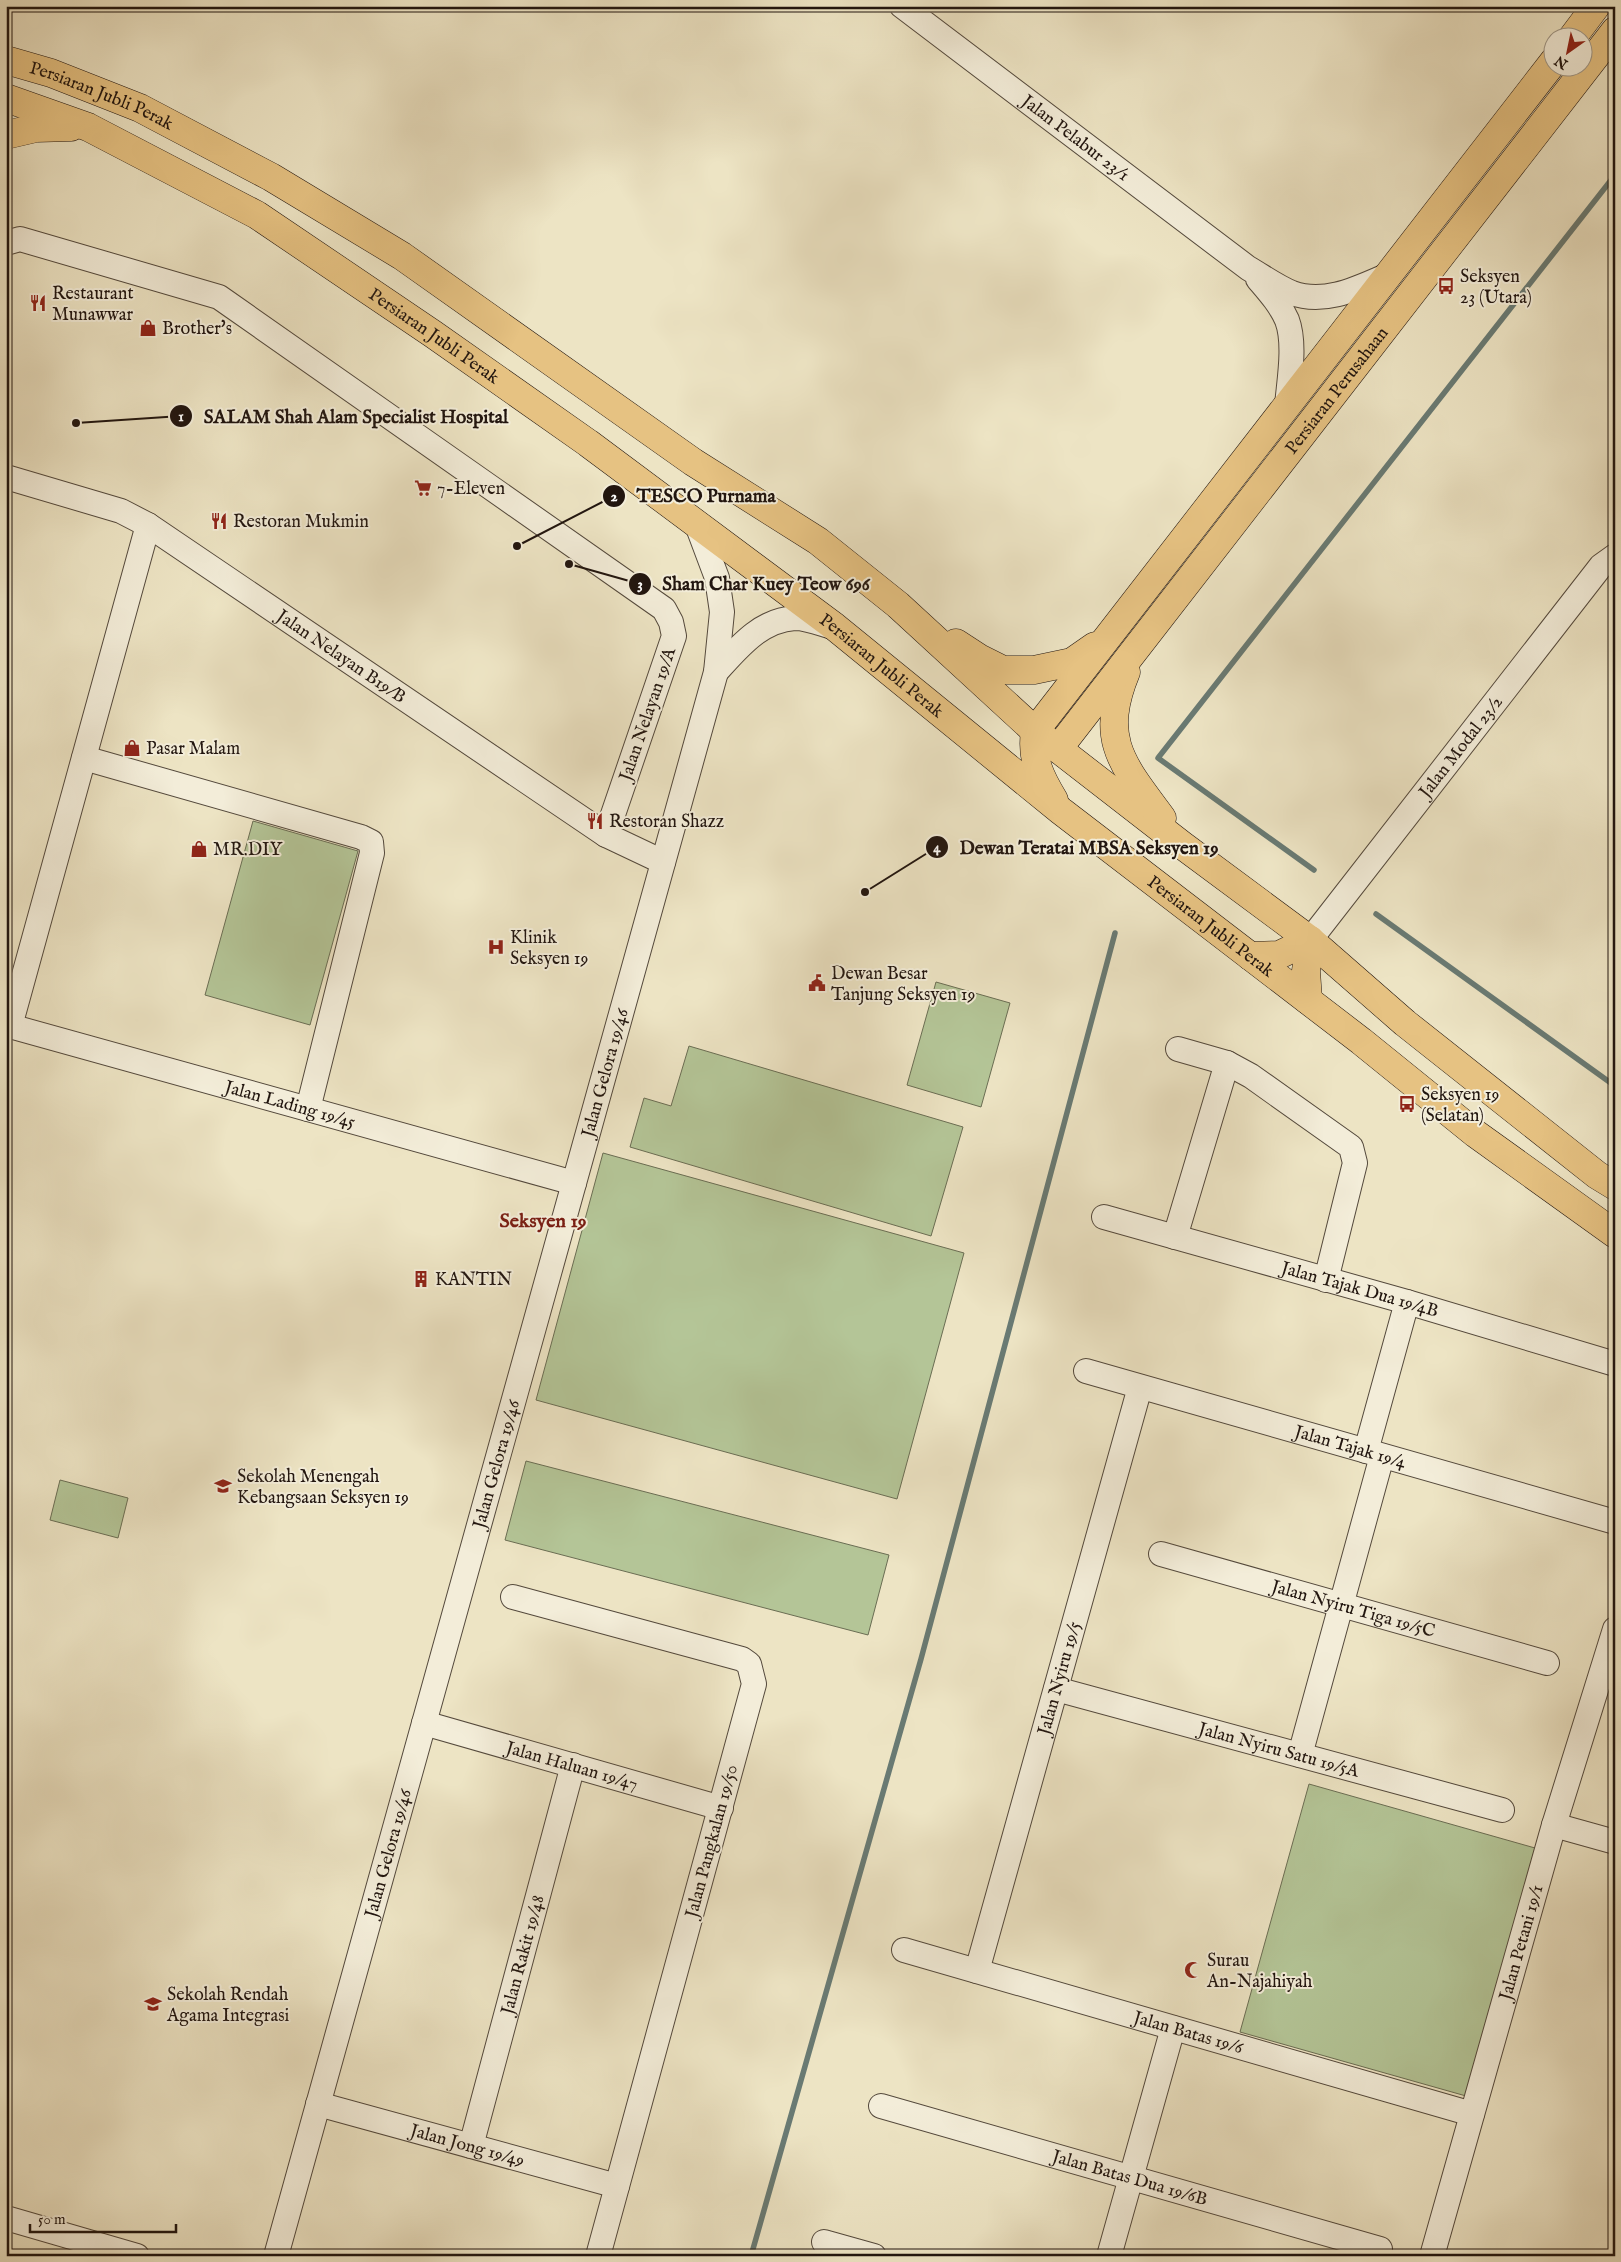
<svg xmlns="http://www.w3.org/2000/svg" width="1621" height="2262" font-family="'IM FELL English',serif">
	<rect width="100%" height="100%" fill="#ede4c4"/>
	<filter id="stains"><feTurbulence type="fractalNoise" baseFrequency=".004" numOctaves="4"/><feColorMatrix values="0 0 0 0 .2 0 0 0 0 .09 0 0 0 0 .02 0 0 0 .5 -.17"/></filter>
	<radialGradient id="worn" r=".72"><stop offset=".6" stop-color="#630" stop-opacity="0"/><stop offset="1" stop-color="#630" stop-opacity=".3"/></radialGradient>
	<!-- green -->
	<path fill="#b4c597" stroke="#6a6d53" d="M 253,821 L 358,851 L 310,1025 L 205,995 Z
		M 936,982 L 1010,1003 L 981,1107 L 907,1085 Z
		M 689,1046 L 963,1127 L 931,1236 L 630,1147 L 644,1098 L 671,1106 Z
		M 603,1153 L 964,1253 L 897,1499 L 536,1400 Z
		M 526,1461 L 889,1555 L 868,1635 L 505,1540 Z
		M 60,1480 L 128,1498 L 118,1538 L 50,1520 Z
		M 1309,1784 L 1535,1848 L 1466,2096 L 1240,2032 Z"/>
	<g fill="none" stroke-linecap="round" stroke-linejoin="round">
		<!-- stream -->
		<path stroke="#697a73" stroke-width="5.5" d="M 1314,870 L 1158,758 L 1615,175
			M 1376,914 L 1615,1086
			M 751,2256 L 921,1659 L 1115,933"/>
		<!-- minor casing -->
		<g stroke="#54493c" stroke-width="26">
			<g id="minor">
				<path id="s1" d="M 902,6 L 1248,268 C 1262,276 1277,287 1292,293 C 1325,305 1358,288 1388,275"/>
				<path d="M 6,243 L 20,239 L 219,297 L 664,609 L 671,622 L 674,636 L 606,835"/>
				<path d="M 1258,279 C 1269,292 1280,304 1287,320 C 1296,344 1289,381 1287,406"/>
				<path id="s2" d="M 6,477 L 121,511 L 148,525 L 606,835 L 663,862"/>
				<path d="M 716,672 C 738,648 760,620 795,618 C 807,618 822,624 833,627"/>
				<path d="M 84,758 L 361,837 L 371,842 L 372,853 L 308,1109"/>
				<path id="s3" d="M 1310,940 L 1601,566 L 1615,556"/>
				<path id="s4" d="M 6,1025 L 574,1183"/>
				<path d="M 10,1026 L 148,525"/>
				<path d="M 1178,1049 L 1227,1063 L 1251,1076 L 1351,1147 L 1355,1163 L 1326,1280"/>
				<path id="s5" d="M 1104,1217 L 1407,1302 L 1615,1364"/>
				<path d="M 1175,1237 L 1227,1063"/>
				<path id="s6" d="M 1086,1371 L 1615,1522"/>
				<path d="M 1366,1451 L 1407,1302"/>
				<path id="s7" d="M 1161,1554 L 1547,1663"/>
				<path d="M 513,1597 L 742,1659 L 749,1664 L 754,1684 L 598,2256"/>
				<path id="s8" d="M 1056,1689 L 1502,1810"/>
				<path id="s9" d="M 424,1723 L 721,1808"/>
				<path d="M 1300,1755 L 1382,1456"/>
				<path d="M 1554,1825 L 1615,1842"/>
				<path id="s10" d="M 904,1950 L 1472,2114"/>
				<path id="s11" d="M 977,1971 L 1140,1387"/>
				<path id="s12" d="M 318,2104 L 617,2186"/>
				<path id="s13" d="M 881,2106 L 1380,2249"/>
				<path id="s14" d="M 471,2146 L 573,1765"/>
				<path d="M 6,2218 L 137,2256"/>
				<path d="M 824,2242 L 874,2256"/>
				<path id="s15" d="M 276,2256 L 716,672 L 722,612 L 717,578 L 696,522"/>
				<path d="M 1109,2256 L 1173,2028"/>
				<path id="s16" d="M 1432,2256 L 1554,1825 L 1615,1629"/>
			</g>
		</g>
		<!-- major casing -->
		<g stroke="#21150f" stroke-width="29">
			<g id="major">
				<path d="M 1572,38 L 1596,6"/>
				<path id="s17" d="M 6,60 L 51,73 L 140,108 L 271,177 L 402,256 L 693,462 L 818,541 L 898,605 L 1035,731 L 1182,845 L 1310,940 L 1405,1023 L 1597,1175 L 1615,1186"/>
				<path id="s18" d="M 6,98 L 88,127 L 257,215 L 433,334 L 588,443 L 835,627 L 1061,811 L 1361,1041 L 1476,1134 L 1615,1234"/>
				<path d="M 6,135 L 36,128 L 71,127"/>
				<path d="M 956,643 L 979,658 L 1003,670 L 1034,670 L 1072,662 L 1095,646"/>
				<path d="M 1126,672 C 1098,740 1123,765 1162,818"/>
				<path d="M 1035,731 L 1554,61"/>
				<path d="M 1035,731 C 1031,759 1040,777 1054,800"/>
				<path id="s19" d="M 1058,749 L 1615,31"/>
				<path d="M 1250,956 L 1279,955 L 1310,940"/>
				<path d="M 1308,1000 L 1306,971 L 1310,940"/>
			</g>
		</g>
		<!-- minor -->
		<use href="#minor" stroke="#f3edd9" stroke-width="24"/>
		<!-- major -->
		<use href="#major" stroke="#e6c282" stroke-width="28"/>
	</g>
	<!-- icons -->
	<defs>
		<g id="bus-bare" transform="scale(1.35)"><path d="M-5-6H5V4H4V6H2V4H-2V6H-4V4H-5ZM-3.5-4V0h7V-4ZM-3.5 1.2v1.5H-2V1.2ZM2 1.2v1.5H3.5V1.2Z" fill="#8f2418" stroke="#f3edd9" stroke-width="2.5" paint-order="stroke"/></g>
		<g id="restaurant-bare" transform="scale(1.35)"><path d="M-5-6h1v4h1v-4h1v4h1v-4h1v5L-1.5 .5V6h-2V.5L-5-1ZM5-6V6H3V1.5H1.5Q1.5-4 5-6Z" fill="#8f2418" stroke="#f3edd9" stroke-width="2.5" paint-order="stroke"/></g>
		<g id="shop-bare" transform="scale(1.35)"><path d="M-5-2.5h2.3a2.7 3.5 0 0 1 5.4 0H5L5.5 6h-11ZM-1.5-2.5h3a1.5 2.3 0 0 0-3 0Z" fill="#8f2418" stroke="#f3edd9" stroke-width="2.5" paint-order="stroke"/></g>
		<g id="supermarket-bare" transform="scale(1.35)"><path d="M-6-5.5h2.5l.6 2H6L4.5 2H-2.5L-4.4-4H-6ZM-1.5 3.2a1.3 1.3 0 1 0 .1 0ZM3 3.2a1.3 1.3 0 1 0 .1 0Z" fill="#8f2418" stroke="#f3edd9" stroke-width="2.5" paint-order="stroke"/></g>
		<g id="hospital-bare" transform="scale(1.35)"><path d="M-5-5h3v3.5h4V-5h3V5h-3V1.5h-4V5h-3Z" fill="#8f2418" stroke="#f3edd9" stroke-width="2.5" paint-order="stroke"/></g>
		<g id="civic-bare" transform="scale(1.35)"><path d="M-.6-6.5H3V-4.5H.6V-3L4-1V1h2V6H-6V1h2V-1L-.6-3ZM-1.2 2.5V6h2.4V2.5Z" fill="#8f2418" stroke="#f3edd9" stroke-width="2.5" paint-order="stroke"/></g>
		<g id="building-bare" transform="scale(1.35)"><path d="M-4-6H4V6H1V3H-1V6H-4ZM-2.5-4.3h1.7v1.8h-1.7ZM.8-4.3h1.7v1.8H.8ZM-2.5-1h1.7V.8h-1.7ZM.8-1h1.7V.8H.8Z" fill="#8f2418" stroke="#f3edd9" stroke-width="2.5" paint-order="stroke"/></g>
		<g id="school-bare" transform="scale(1.35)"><path d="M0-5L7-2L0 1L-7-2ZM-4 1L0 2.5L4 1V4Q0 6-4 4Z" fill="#8f2418" stroke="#f3edd9" stroke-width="2.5" paint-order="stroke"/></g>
		<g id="mosque-bare" transform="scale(1.35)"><path d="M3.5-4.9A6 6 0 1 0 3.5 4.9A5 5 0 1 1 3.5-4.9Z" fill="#8f2418" stroke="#f3edd9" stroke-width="2.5" paint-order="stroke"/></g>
	</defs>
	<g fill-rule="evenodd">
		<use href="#bus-bare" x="1446" y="286"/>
		<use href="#restaurant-bare" x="38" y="303"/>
		<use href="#shop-bare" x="148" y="328"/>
		<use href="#supermarket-bare" x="423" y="488"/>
		<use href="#restaurant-bare" x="219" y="521"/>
		<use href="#shop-bare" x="132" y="748"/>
		<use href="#restaurant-bare" x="595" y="821"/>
		<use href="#shop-bare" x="199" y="849"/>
		<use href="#hospital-bare" x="496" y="947"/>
		<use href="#civic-bare" x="817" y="983"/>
		<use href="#bus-bare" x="1407" y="1104"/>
		<use href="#building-bare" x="421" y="1279"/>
		<use href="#school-bare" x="223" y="1486"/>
		<use href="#mosque-bare" x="1193" y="1970"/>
		<use href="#school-bare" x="153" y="2004"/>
	</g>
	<g text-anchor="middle" stroke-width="4" stroke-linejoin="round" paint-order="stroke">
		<!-- street labels -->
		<g font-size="18" fill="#21150f" stroke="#f3edd9">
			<text dy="6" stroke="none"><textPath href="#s17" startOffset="102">Persiaran Jubli Perak</textPath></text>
			<text dy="6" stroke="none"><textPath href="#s1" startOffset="218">Jalan Pelabur 23/1</textPath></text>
			<text dy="6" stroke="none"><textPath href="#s18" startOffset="492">Persiaran Jubli Perak</textPath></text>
			<text dy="6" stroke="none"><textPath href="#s19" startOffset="454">Persiaran Perusahaan</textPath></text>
			<text dy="6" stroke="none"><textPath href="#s2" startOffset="384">Jalan Nelayan B19/B</textPath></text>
			<text dy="6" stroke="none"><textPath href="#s18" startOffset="1048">Persiaran Jubli Perak</textPath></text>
			<text transform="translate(647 714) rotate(-71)" y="6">Jalan Nelayan 19/A</text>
			<text dy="6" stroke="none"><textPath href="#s3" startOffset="245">Jalan Modal 23/2</textPath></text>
			<text dy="6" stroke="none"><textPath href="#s18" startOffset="1468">Persiaran Jubli Perak</textPath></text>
			<text dy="6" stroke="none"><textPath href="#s15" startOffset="1228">Jalan Gelora 19/46</textPath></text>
			<text dy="6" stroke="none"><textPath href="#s4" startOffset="295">Jalan Lading 19/45</textPath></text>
			<text dy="6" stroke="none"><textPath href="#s5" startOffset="266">Jalan Tajak Dua 19/4B</textPath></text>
			<text dy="6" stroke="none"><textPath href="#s6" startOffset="275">Jalan Tajak 19/4</textPath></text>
			<text dy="6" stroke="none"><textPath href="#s15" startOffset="822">Jalan Gelora 19/46</textPath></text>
			<text dy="6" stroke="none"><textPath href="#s7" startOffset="200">Jalan Nyiru Tiga 19/5C</textPath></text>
			<text dy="6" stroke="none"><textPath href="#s11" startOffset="304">Jalan Nyiru 19/5</textPath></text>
			<text dy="6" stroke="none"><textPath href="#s8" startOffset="231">Jalan Nyiru Satu 19/5A</textPath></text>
			<text dy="6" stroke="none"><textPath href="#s9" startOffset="154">Jalan Haluan 19/47</textPath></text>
			<text transform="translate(711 1841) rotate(-75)" y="6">Jalan Pangkalan 19/50</text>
			<text dy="6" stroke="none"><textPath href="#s15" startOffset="418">Jalan Gelora 19/46</textPath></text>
			<text dy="6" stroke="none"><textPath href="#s16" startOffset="326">Jalan Petani 19/1</textPath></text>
			<text dy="6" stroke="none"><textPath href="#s14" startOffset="198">Jalan Rakit 19/48</textPath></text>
			<text dy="6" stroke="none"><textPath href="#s10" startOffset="296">Jalan Batas 19/6</textPath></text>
			<text dy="6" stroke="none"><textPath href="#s12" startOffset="155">Jalan Jong 19/49</textPath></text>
			<text dy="6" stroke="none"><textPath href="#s13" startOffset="259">Jalan Batas Dua 19/6B</textPath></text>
		</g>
		<!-- poi labels -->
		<g font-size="18" fill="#21150f" stroke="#f3edd9" text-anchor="start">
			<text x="1460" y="282">Seksyen<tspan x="1460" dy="21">23 (Utara)</tspan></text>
			<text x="52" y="299">Restaurant<tspan x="52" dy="21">Munawwar</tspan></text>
			<text x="162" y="334">Brother's</text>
			<text x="437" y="494">7-Eleven</text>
			<text x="233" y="527">Restoran Mukmin</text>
			<text x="146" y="754">Pasar Malam</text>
			<text x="609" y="827">Restoran Shazz</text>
			<text x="213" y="855">MR.DIY</text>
			<text x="510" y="943">Klinik<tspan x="510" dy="21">Seksyen 19</tspan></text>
			<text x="831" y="979">Dewan Besar<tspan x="831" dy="21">Tanjung Seksyen 19</tspan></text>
			<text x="1421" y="1100">Seksyen 19<tspan x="1421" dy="21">(Selatan)</tspan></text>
			<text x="435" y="1285">KANTIN</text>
			<text x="237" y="1482">Sekolah Menengah<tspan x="237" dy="21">Kebangsaan Seksyen 19</tspan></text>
			<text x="1207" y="1966">Surau<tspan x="1207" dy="21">An-Najahiyah</tspan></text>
			<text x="167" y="2000">Sekolah Rendah<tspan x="167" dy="21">Agama Integrasi</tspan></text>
		</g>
		<!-- quarter labels -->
		<g font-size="20" font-weight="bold" fill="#7a1f14" stroke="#f3edd9">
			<text x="543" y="1227">Seksyen 19</text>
		</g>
	</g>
	<!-- callouts -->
	<path fill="none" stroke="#21150f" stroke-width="2" d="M76 423L181 416M517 546L614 496M569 564L640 584M865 892L937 847"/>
	<g fill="#21150f" stroke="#f3edd9" stroke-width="2">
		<circle cx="76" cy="423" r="5"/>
		<circle cx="517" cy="546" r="5"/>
		<circle cx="569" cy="564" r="5"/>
		<circle cx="865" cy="892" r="5"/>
		<circle cx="181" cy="416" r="12"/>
		<circle cx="614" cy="496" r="12"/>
		<circle cx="640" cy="584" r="12"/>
		<circle cx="937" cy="847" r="12"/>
	</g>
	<g font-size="15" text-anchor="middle" font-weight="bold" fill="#fff">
		<text x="181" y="421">1</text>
		<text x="614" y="501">2</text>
		<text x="640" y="589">3</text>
		<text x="937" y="852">4</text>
	</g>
	<g font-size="19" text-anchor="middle" font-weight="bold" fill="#21150f" stroke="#f3edd9" stroke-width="4" stroke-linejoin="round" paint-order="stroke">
		<text x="356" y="423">SALAM Shah Alam Specialist Hospital</text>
		<text x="706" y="502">TESCO Purnama</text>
		<text x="766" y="590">Sham Char Kuey Teow 696</text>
		<text x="1089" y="854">Dewan Teratai MBSA Seksyen 19</text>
	</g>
	<!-- margin -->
	<rect width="1621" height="2262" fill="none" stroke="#ede4c4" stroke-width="25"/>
	<rect x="8" y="8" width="1606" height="2247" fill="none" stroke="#21150f" stroke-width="2.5"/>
	<rect x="12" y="12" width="1596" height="2237" fill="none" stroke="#21150f"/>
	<!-- north arrow -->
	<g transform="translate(1568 52) rotate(213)"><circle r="24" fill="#f3edd9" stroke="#9f9788"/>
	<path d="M0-4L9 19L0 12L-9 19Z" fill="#8f2418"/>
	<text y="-8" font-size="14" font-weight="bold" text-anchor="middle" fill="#21150f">N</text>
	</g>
	<!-- scale -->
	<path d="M30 2224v8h146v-8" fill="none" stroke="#21150f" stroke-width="2.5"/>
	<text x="38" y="2224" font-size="15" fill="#21150f" stroke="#f3edd9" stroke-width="4" paint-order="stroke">50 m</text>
	<rect width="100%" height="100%" filter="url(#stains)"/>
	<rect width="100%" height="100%" fill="url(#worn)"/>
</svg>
